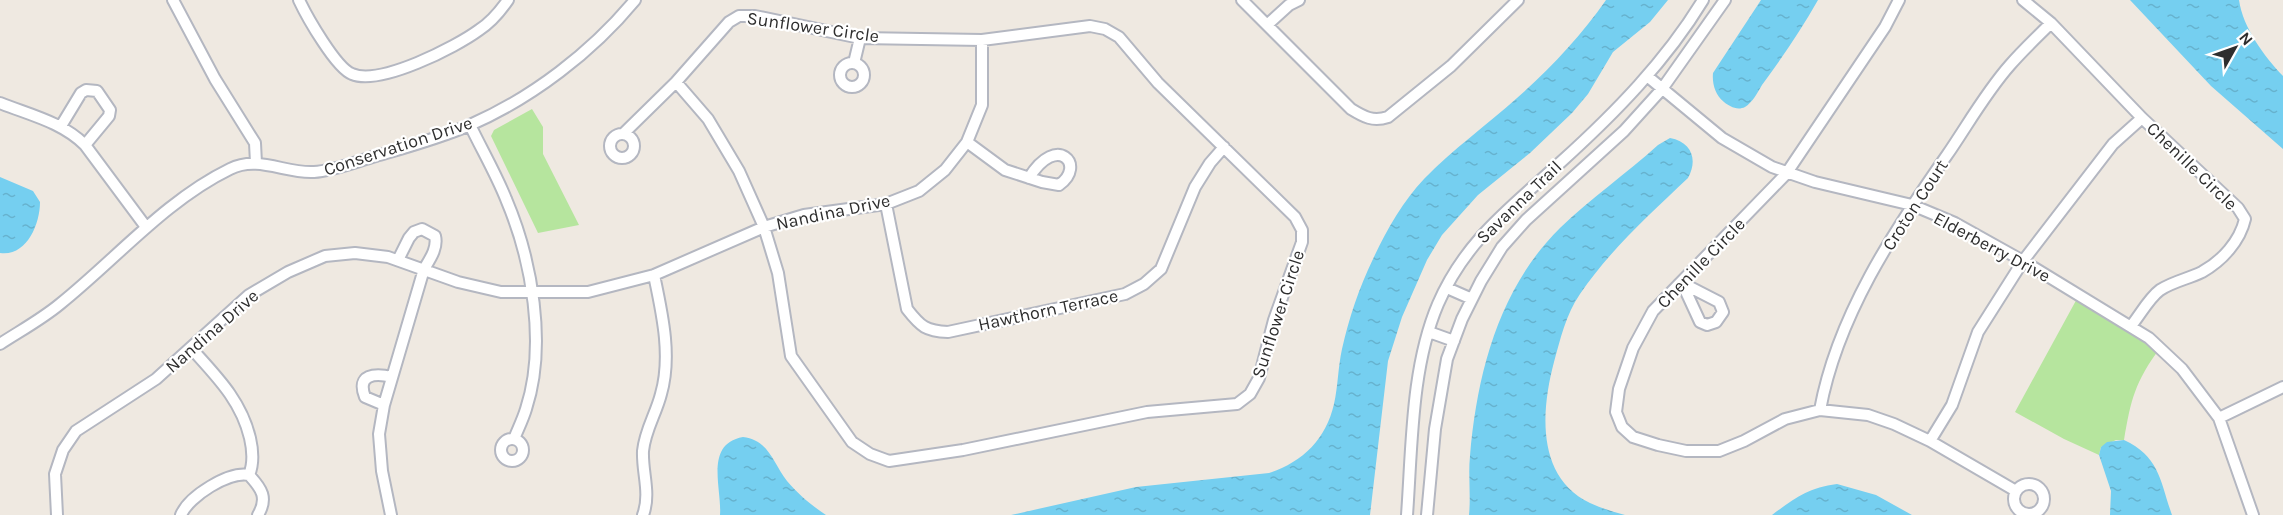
<svg xmlns="http://www.w3.org/2000/svg" width="2283" height="515" font-family="Karla,sans-serif">
	<defs>
		<pattern id="water-ripples" width="26" height="14" patternUnits="userSpaceOnUse" patternTransform="scale(1.5)"><rect width="26" height="14" fill="#75cff0"/><path d="M2 4q2-2 4 0t4 0M15 11q2-2 4 0t4 0" fill="none" stroke="#66b2ce"/></pattern>
	</defs>
	<rect width="100%" height="100%" fill="#efe9e1"/>
	<!-- grass -->
	<path fill="#b6e59e" d="M 532,109 L 543,127 L 543,154 L 579,225 L 538,233 L 491,136 L 494,130 Z
		M 2079,295 L 2160,348 C 2135,382 2131,399 2124,440 L 2116,440 L 2101,447 L 2099,455 L 2064,439 L 2015,412 Z"/>
	<!-- water -->
	<path fill="url(#water-ripples)" d="M 1606,0 L 1668,0 L 1650,22 L 1613,52 L 1588,94 L 1572,113 L 1530,153 L 1478,195 L 1442,235 L 1427,260 L 1402,317 L 1388,361 L 1370,515 L 1011,515 L 1136,487 L 1269,473 C 1303,462 1326,439 1334,404 C 1338,386 1338,367 1342,349 C 1349,318 1359,288 1373,259 C 1386,231 1403,201 1424,179 C 1453,149 1487,125 1517,98 C 1550,69 1581,36 1606,0 Z
		M 1761,0 L 1818,0 C 1801,30 1782,58 1762,85 C 1758,92 1752,103 1745,107 C 1737,111 1729,106 1724,102 C 1715,95 1712,83 1713,73 Z
		M 2130,0 L 2239,0 C 2243,28 2264,56 2283,76 L 2283,149 L 2211,86 Z
		M 1670,138 C 1692,142 1698,160 1688,178 C 1649,215 1610,250 1580,294 C 1566,314 1560,340 1554,362 C 1541,411 1536,477 1590,503 C 1601,508 1613,512 1625,515 L 1469,515 C 1471,495 1468,475 1470,456 C 1477,373 1499,288 1560,228 C 1591,198 1626,174 1658,145 Z
		M 0,177 L 33,191 L 40,202 C 40,225 26,257 0,253 Z
		M 743,437 C 769,440 773,463 787,481 C 799,495 811,505 826,515 L 720,515 C 722,488 704,444 743,437 Z
		M 2124,440 C 2160,457 2160,481 2172,515 L 2110,515 L 2111,491 L 2099,455 L 2101,447 L 2107,442 Z
		M 1837,484 L 1876,495 L 1912,515 L 1772,515 C 1795,498 1808,488 1837,484 Z"/>
	<g fill="none" stroke-linecap="round" stroke-linejoin="round">
		<!-- street casing -->
		<g stroke="#b4b7c1" stroke-width="14">
			<path id="street" d="M 173,0 L 215,79 L 255,143 L 256,163
				M 299,0 C 307,17 336,68 352,74 C 380,86 456,47 479,30 C 490,23 501,10 508,0
				M 1242,0 L 1351,109 C 1364,117 1373,122 1388,117 L 1451,66 L 1518,0
				M 1899,0 L 1885,27 L 1786,174 L 1653,311 L 1633,348 L 1619,389 L 1616,412 L 1622,427 L 1633,437 L 1658,445 L 1686,451 L 1719,451 L 1744,441 L 1785,419 L 1820,410 L 1868,415 L 1894,424 L 1930,441 L 2016,491
				M 2023,0 L 2051,23 L 2142,118 L 2238,208 L 2245,219 C 2240,241 2222,261 2202,272 C 2188,279 2174,281 2160,290 C 2149,298 2140,315 2131,326
				M 1267,25 L 1289,5 L 1299,0
				M840 75a12 12 0 1 1 24 0a12 12 0 1 1-24 0Z
				M 854,63 L 860,38
				M 1647,76 L 1722,138 L 1772,167 L 1815,182 L 1912,205 L 1955,223 L 2023,261 L 2149,338 L 2182,369 L 2219,418 L 2253,515
				M 0,103 C 30,115 62,122 85,145 L 146,227
				M 470,125 C 482,150 496,174 506,199 C 532,260 547,345 526,409 C 523,419 518,429 514,439
				M 61,126 L 81,93 L 86,90 L 97,91 L 110,110 L 109,116 L 85,145
				M610 146a12 12 0 1 1 24 0a12 12 0 1 1-24 0Z
				M 623,134 L 676,82 L 729,22 L 739,16 L 755,16 L 860,38 L 982,40 L 1090,26 L 1105,29 L 1119,37 L 1158,83 L 1295,217 L 1302,230 L 1302,242 L 1274,320 L 1259,378 L 1250,394 L 1237,404 L 1147,412 L 963,450 L 889,461 L 870,454 L 852,442 L 791,356 L 778,273 L 764,227 L 739,171 L 708,119 L 676,82
				M 967,142 L 1005,170 L 1042,182 L 1059,185 C 1087,166 1057,132 1029,178
				M 886,204 L 907,309 C 921,327 926,331 948,332 L 1125,294 L 1144,284 L 1161,269 L 1195,187 L 1210,163 L 1224,147
				M 1682,283 L 1719,302 L 1723,312 L 1716,322 L 1707,325 L 1700,322 Z
				M 1447,288 L 1472,299
				M 1429,332 L 1454,341
				M 0,344 C 20,331 42,319 60,304 C 115,260 166,200 230,169 C 258,155 286,174 314,172 C 333,171 358,161 376,156 C 407,147 440,138 470,125 C 532,98 592,52 635,0
				M 191,348 C 216,376 241,400 250,438 C 253,451 254,463 249,475
				M 384,405 L 365,397 C 356,374 375,373 392,377
				M 1820,410 C 1837,317 1893,232 1947,155 C 1967,126 1986,92 2010,65 C 2022,51 2037,37 2051,23
				M 2219,418 L 2283,387
				M501 450a11 11 0 1 1 22 0a11 11 0 1 1-22 0Z
				M 1930,441 L 1952,405 L 1978,332 L 2023,261 L 2113,144 L 2142,118
				M2014 499a15 15 0 1 1 30 0a15 15 0 1 1-30 0Z
				M 57,515 L 55,474 L 63,450 L 76,431 L 156,379 L 249,295 L 288,272 L 325,256 L 355,253 L 388,257 L 458,282 L 501,292 L 588,292 L 654,275 L 764,227 L 804,215 L 886,204 L 919,191 L 945,170 L 967,142 L 982,105 L 982,40
				M 181,515 C 189,496 229,471 249,475 C 262,489 268,498 258,515
				M 391,515 L 382,471 L 379,434 L 384,405 L 424,269 C 430,259 438,248 435,236 L 422,229 L 414,232 L 409,238 L 398,260
				M 643,515 C 651,493 642,473 643,451 C 645,430 656,414 661,394 C 672,356 662,313 654,275
				M 1407,515 C 1412,447 1411,367 1438,304 C 1466,239 1513,206 1562,161 C 1615,113 1666,61 1703,0
				M 1427,515 L 1435,429 L 1447,359 L 1462,319 L 1481,281 L 1502,247 L 1526,220 L 1624,131 L 1662,89 L 1725,0"/>
		</g>
		<!-- street -->
		<use href="#street" stroke="#fff" stroke-width="10"/>
	</g>
	<g text-anchor="middle" stroke-width="4.5" stroke-linejoin="round" paint-order="stroke">
		<!-- street labels -->
		<g font-size="18" fill="#2e2e2e" stroke="#fff">
			<text transform="translate(813 27) rotate(8)" y="6">Sunflower Circle</text>
			<text transform="translate(398 146) rotate(-18)" y="6">Conservation Drive</text>
			<text transform="translate(2192 166) rotate(44)" y="6">Chenille Circle</text>
			<text transform="translate(1519 202) rotate(-44)" y="6">Savanna Trail</text>
			<text transform="translate(1915 205) rotate(-57)" y="6">Croton Court</text>
			<text transform="translate(833 212) rotate(-12)" y="6">Nandina Drive</text>
			<text transform="translate(1992 247) rotate(28)" y="6">Elderberry Drive</text>
			<text transform="translate(1701 263) rotate(-46)" y="6">Chenille Circle</text>
			<text transform="translate(1048 310) rotate(-12)" y="6">Hawthorn Terrace</text>
			<text transform="translate(1278 314) rotate(-72)" y="6">Sunflower Circle</text>
			<text transform="translate(212 331) rotate(-41)" y="6">Nandina Drive</text>
		</g>
	</g>
	<!-- north arrow -->
	<g transform="translate(2235 48) rotate(50)" stroke="#ffffff" stroke-width="4.5" paint-order="stroke">
	<path d="M0-4.5L10 22L0 15L-10 22Z" fill="#2e2e2e"/>
	<text y="-9" font-size="16" font-weight="bold" text-anchor="middle" fill="#2e2e2e">N</text>
	</g>
</svg>
